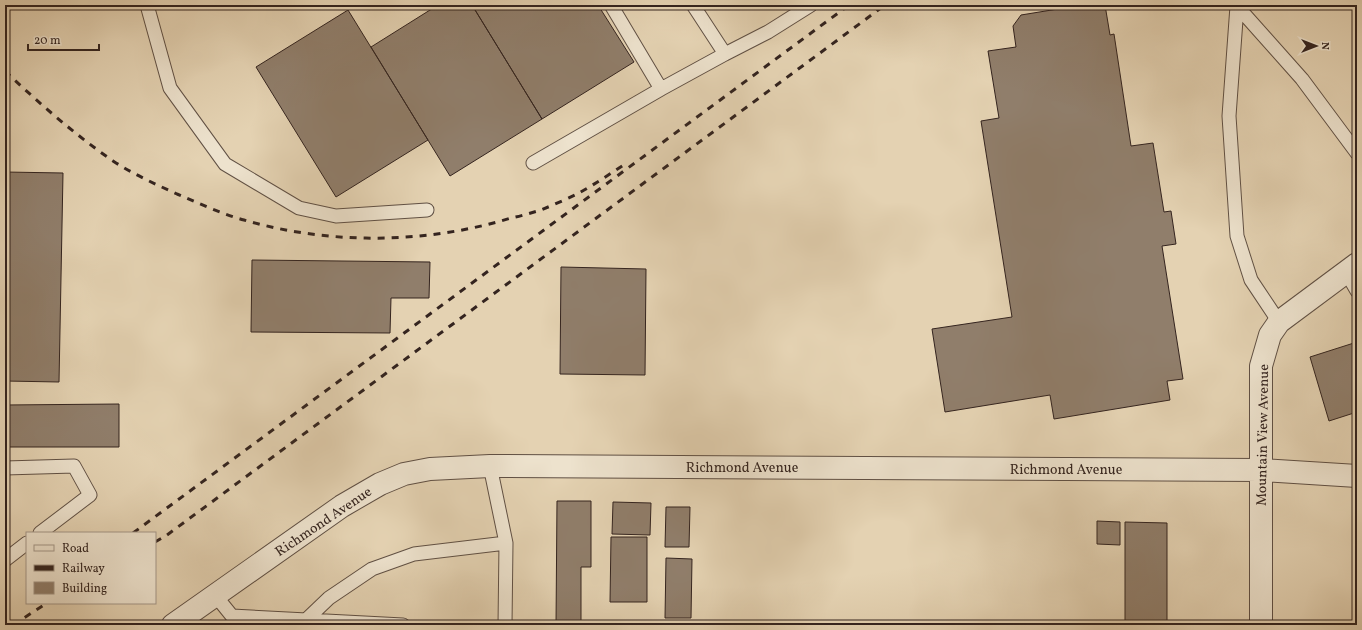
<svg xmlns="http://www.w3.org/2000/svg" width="1362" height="630" font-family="Vollkorn,serif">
	<rect width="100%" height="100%" fill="#e4d2b2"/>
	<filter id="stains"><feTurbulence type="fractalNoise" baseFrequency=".005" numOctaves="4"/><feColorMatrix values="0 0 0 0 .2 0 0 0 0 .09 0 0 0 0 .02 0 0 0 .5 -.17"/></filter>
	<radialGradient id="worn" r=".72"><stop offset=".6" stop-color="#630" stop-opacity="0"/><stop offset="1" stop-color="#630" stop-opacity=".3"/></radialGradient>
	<!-- building -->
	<path fill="#907e6b" stroke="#34241f" d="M 438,5 L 472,5 L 542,119 L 450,176 L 371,47 Z
		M 472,5 L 598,5 L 634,62 L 542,119 Z
		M 1063,5 L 1105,5 L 1110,35 L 1114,34 L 1131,146 L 1153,143 L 1164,212 L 1171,211 L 1176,244 L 1162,246 L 1183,379 L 1167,381 L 1170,400 L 1054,419 L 1050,395 L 945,412 L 932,329 L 1012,317 L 981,121 L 999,118 L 988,51 L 1016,47 L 1013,26 L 1021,15 L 1064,8 Z
		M 348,10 L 428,140 L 336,197 L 256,67 Z
		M 5,172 L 63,173 L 59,382 L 5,381 Z
		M 252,260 L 430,262 L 429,298 L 391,298 L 390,333 L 251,332 Z
		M 561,267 L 646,269 L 645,375 L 560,374 Z
		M 1357,342 L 1357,412 L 1329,421 L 1310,357 Z
		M 119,404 L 119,447 L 5,447 L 5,405 Z
		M 557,501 L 591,501 L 591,567 L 581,567 L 581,625 L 556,625 Z
		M 613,502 L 651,503 L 650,535 L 612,534 Z
		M 666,507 L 690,507 L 689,547 L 665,547 Z
		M 1097,521 L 1120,522 L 1120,545 L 1097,544 Z
		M 1125,522 L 1167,523 L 1167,625 L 1125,625 Z
		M 611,537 L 647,537 L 647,602 L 610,602 Z
		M 666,558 L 692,559 L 691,618 L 665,618 Z"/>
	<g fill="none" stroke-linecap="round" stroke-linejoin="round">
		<!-- service casing -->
		<g stroke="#605044" stroke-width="15">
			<path id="service" d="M 147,5 L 170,88 L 225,164 L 299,208 L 336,216 L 427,210
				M 611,5 L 661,89 L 725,54 L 693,5
				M 1237,6 L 1229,116 L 1237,236 L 1251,280 L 1279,322
				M 1237,6 L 1302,79 L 1357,153
				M 725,54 L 768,32 L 811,5
				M 533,163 L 661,89
				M 1346,272 L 1357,291
				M 490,466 L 506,543 L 505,625
				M 5,468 L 74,466 L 90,495 L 40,533
				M 5,560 L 27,543
				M 215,595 L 232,616 L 403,625
				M 306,620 L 329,598 L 372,569 L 414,554 L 506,543"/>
		</g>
		<!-- minor casing -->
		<g stroke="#605044" stroke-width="24">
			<path id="minor" d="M 173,625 L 342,506 L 380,484 L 404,474 L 430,469 L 490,466 L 1261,470 L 1357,476
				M 1261,625 L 1261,366 L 1270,335 L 1279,322 L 1357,264"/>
		</g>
		<!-- service -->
		<use href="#service" stroke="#ede2cd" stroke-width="13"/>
		<!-- minor -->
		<use href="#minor" stroke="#ede2cd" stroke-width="22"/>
		<!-- rail -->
		<path stroke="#34241f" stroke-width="3" stroke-dasharray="7 7" stroke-linecap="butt" d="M 5,71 C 39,103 74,134 113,161 C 133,174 155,184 177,194 C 199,203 221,214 244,220 C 330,245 426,244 511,218 C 521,216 531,213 541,210 C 553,205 567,199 579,193 C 595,184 610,174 625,164
			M 133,533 L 849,5
			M 155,542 L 167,535 L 885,5
			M 13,625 L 47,603"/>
	</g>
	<g text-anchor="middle" stroke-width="3" stroke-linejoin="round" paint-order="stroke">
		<!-- street labels -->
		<g font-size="14" fill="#34241f" stroke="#ede2cd">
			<text transform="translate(1262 435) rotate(-89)" y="5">Mountain View Avenue</text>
			<text x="742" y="472">Richmond Avenue</text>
			<text x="1066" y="474">Richmond Avenue</text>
			<text transform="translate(323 521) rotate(-34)" y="5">Richmond Avenue</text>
		</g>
	</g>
	<!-- margin -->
	<rect width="1362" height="630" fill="none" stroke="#e4d2b2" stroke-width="20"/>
	<rect x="6" y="6" width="1350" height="618" fill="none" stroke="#34241f" stroke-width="2"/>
	<rect x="10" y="10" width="1342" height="610" fill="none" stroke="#34241f"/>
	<!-- legend -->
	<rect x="26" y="532" width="130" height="72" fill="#ede2cd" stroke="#a39687"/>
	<rect x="34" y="545" width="20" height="6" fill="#ede2cd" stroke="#a39687"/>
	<text x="62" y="552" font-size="12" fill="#34241f">Road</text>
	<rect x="34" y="565" width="20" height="6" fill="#34241f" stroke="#a39687"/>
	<text x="62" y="572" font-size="12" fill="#34241f">Railway</text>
	<rect x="34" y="582" width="20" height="12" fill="#907e6b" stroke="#a39687"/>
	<text x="62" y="592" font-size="12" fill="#34241f">Building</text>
	<!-- north arrow -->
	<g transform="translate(1316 46) rotate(90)" stroke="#ede2cd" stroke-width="3" paint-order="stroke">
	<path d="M0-3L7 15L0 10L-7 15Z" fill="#34241f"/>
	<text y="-6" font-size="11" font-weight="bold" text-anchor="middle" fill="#34241f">N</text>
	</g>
	<!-- scale -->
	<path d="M28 44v6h71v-6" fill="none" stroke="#34241f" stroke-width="2"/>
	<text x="34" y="44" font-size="12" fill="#34241f" stroke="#ede2cd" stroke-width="3" paint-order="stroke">20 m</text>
	<rect width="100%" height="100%" filter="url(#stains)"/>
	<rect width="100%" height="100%" fill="url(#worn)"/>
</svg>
